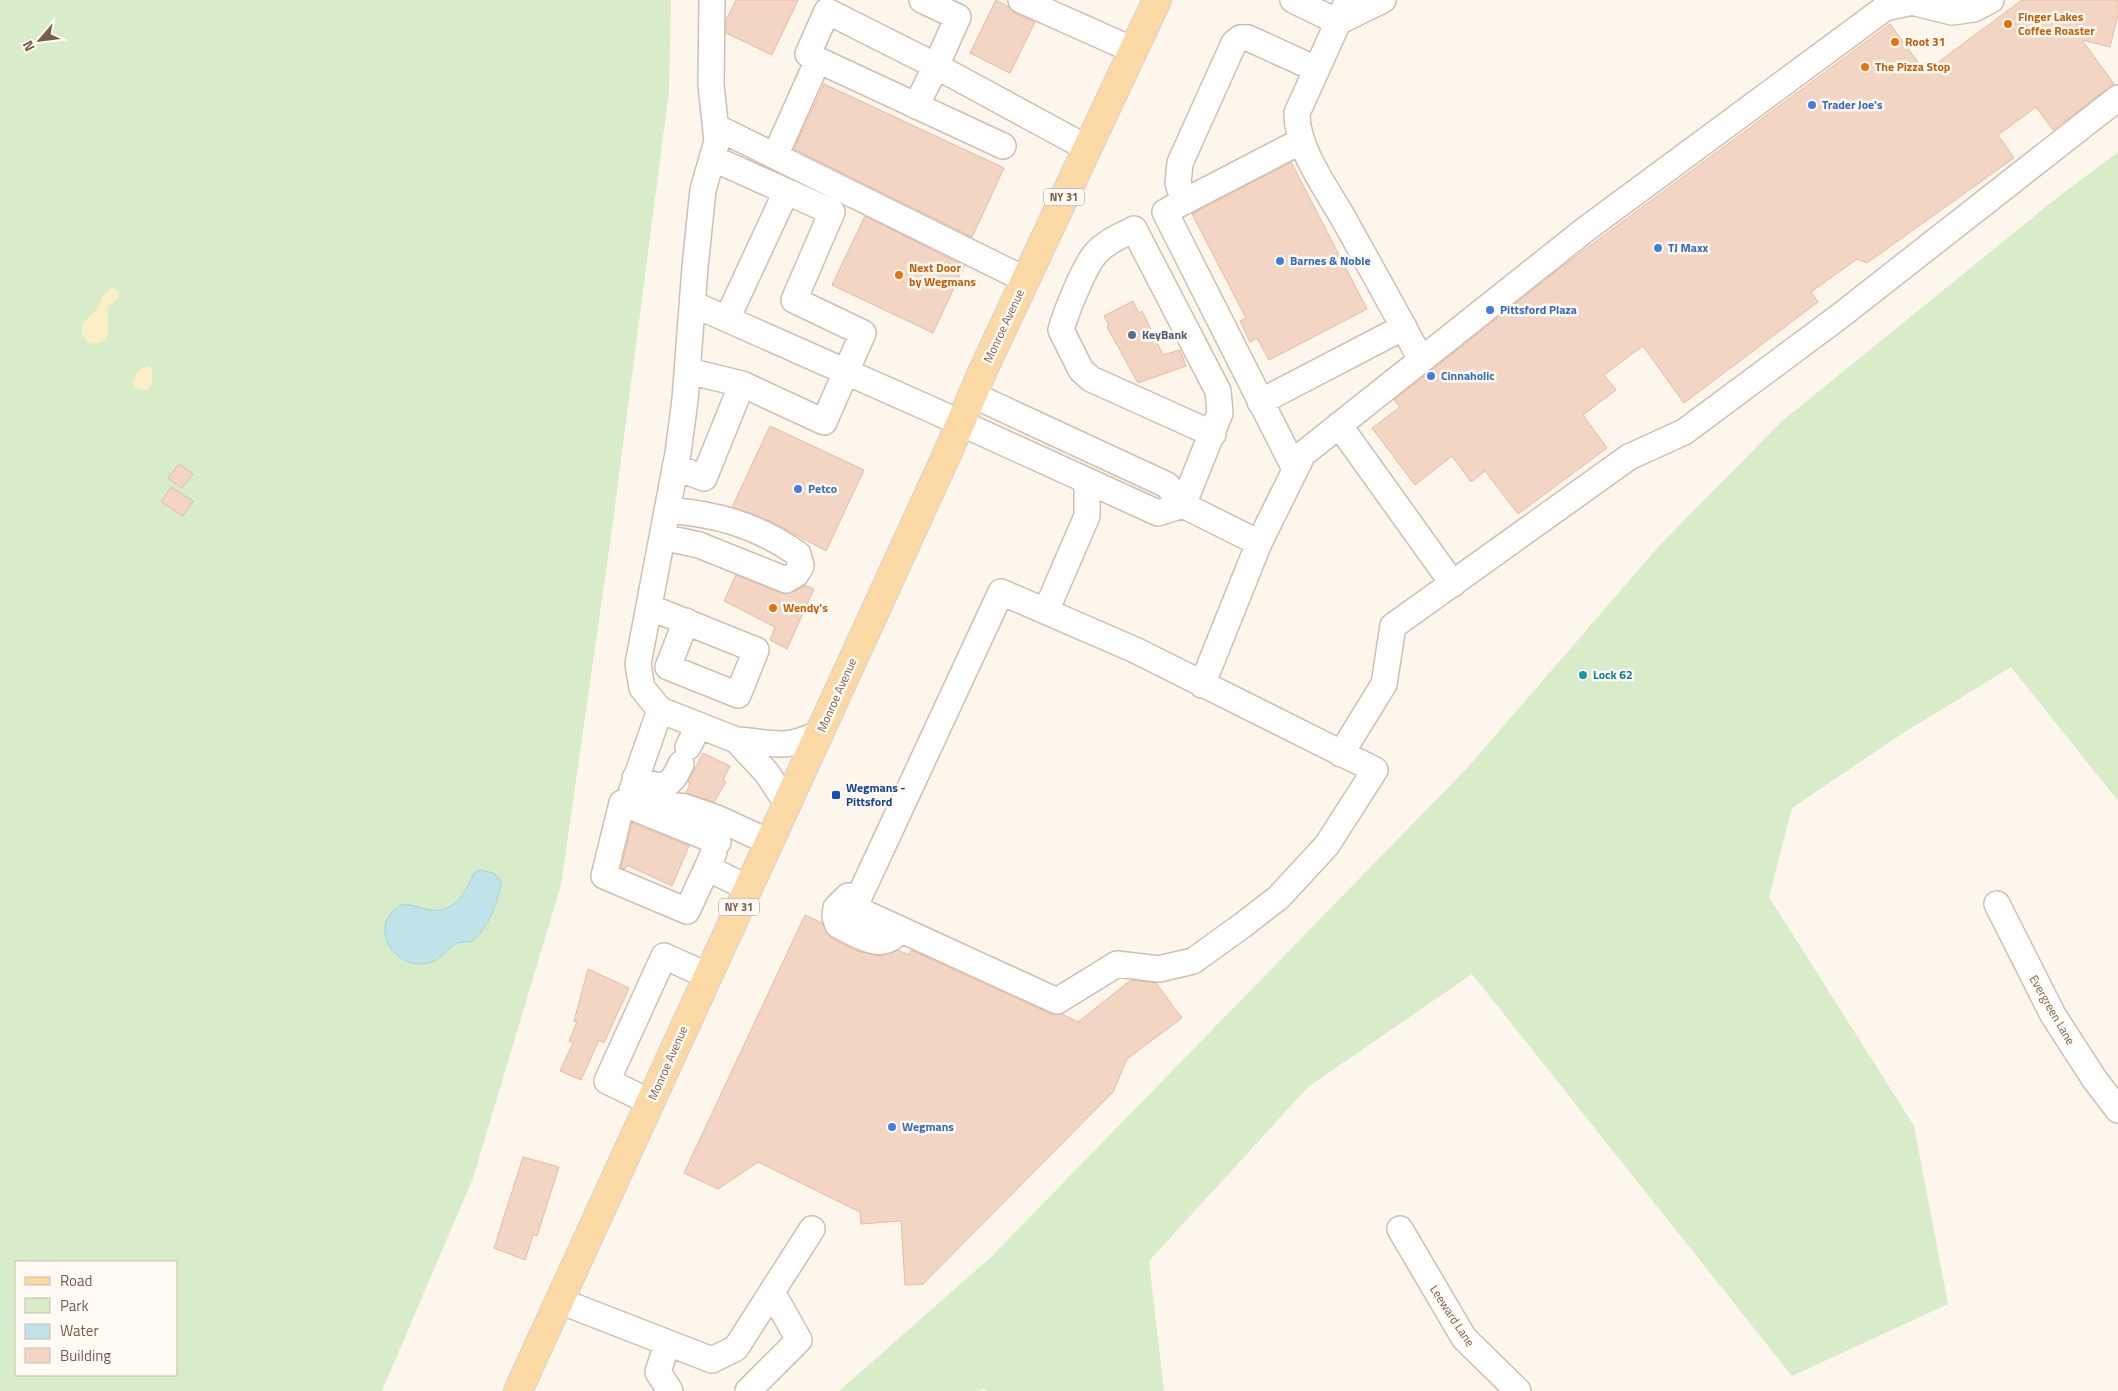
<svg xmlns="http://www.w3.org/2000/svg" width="2118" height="1391" font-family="'Titillium Web',sans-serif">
	<rect width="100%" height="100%" fill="#fdf6ec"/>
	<!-- green -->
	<path fill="#d8ecc9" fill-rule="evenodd" d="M 0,0 L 671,0 L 669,91 L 612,529 L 561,885 L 473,1178 L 382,1391 L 0,1391 ZM 16,1262 L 176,1262 L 176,1375 L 16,1375 Z
		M 2118,152 L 2118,801 L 2011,667 L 1903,733 L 1792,808 L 1769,897 L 1914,1126 L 1948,1304 L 1792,1376 L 1472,974 L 1308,1087 L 1149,1261 L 1164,1391 L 987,1391 L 984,1388 L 978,1391 L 839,1391 L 991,1257 L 1468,767 L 1659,546 L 1781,422 L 2058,197 Z"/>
	<!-- sand -->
	<path fill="#fcefc7" d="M 113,287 L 119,292 L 118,298 L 108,307 L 108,335 L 102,342 L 90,344 L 82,335 L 82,324 L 97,309 L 103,295 Z
		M 148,366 L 152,369 L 152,383 L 149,389 C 142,391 137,390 133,384 C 135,375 138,368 148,366 Z"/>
	<!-- water -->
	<path fill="#bfe3e8" stroke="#a5d3da" d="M 480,870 L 494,873 L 502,882 C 497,901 490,927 473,940 C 467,944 461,940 455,944 C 448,948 443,957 434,961 C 400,977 361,927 403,904 C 413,905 421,908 430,910 C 456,913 465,892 474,873 Z"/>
	<!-- building -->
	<path fill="#f3d5c3" stroke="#e6bba3" d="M 736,0 L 798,0 L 772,55 L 726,33 L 726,20 Z
		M 996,0 L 1009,7 L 1015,13 L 1035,22 L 1010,73 L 970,53 Z
		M 2022,0 L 2118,0 L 2118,15 L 2110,47 L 2082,40 L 2114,84 L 2053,130 L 2036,107 L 1998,135 L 2014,158 L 1867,263 L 1857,259 L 1811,292 L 1818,302 L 1684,403 L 1643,346 L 1604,375 L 1616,390 L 1583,415 L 1607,448 L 1518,514 L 1485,471 L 1471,482 L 1452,456 L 1415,485 L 1372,428 L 1400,407 L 1394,400 L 1564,265 L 1890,24 L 1925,72 Z
		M 824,84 L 1004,168 L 972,237 L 794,149 Z
		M 1291,162 L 1367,309 L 1269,360 L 1257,338 L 1250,342 L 1240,321 L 1246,318 L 1192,214 Z
		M 865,216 L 964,266 L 933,333 L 832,285 Z
		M 1133,301 L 1139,313 L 1142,311 L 1163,355 L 1180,350 L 1186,366 L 1138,383 L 1107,327 L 1109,326 L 1104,316 Z
		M 770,426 L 864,470 L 826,551 L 773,522 L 732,507 Z
		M 179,464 L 193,474 L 182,488 L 168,478 Z
		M 171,487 L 193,501 L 183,516 L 161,502 Z
		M 736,575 L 781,593 L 793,592 L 805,585 L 814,589 L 787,649 L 770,640 L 775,627 L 724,601 Z
		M 703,753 L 730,766 L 723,780 L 726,782 L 714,802 L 686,793 L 690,783 L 688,782 Z
		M 632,823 L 689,846 L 672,886 L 627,865 L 625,869 L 621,868 Z
		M 805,915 L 822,923 L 831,938 L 857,951 L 880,956 L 898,950 L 909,955 L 911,950 L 1051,1014 L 1062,1014 L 1078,1022 L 1131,980 L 1156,983 L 1182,1018 L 1127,1059 L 1113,1092 L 923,1284 L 905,1285 L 901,1221 L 861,1224 L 860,1212 L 758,1162 L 718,1189 L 684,1173 Z
		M 588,969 L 629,988 L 604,1043 L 599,1040 L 581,1080 L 560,1071 L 573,1043 L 569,1041 L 577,1022 L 574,1021 Z
		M 523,1157 L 559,1167 L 537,1236 L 533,1235 L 525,1260 L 494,1248 Z"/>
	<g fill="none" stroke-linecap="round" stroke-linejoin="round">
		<!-- minor casing -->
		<g stroke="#d1beb0" stroke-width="28">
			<path id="minor" d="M 922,0 L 958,17 L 936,66 L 1087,148
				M 1021,0 L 1133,50
				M 1293,0 L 1338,22
				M 1348,0 L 1297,113 C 1296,149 1329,192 1346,223 C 1371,268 1397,314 1421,360
				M 1338,22 L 1383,0
				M 818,60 L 775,156 L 1026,280
				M 916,106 L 936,66 L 827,11 L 808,54 L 818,60 L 1003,146
				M 716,127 L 775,156
				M 1184,202 L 1178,183 L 1180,163 L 1234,43 L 1240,38 L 1248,38 L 1316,69
				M 1170,209 L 1301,141
				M 1165,212 L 1295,469
				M 693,304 L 930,409 L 1158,513 L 1183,505
				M 727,319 L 786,192
				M 688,371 L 742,384
				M 973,395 L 1167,485 L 1183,505 L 1259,543
				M 1260,402 L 1404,327
				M 1339,425 L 1453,584
				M 675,467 L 704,478 L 742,384 L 824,422 L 863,333 L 794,300 L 832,212 L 712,158
				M 1183,505 L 1220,413 L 1218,391 L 1134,229 C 1121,236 1107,241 1097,252 C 1085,264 1066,312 1061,330 L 1081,370 L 1091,379 L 1213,434
				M 662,537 L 699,545 L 786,580 L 796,574 L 801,566 L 798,554 C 756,525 717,514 667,510
				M 1001,592 L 1135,650 L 1375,770 L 1327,845 L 1279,897 L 1243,925 L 1193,961 L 1159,969 L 1117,964 L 1057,1001 L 854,908 Z
				M 649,607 L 756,650 L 738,695 L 668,667 L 686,621
				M 1046,611 L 1087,516 L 1087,481
				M 1202,685 L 1259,543 L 1303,454 L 1586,229 L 1885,8 L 1912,2 L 1952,12 L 1974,9 L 1991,0
				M 660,710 L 642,688 L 638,664 L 678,453 L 685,400 L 695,267 L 703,190 L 717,141 L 711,85 L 712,0
				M 736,740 L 660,710 L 632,790 L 669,805 L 685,807 L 717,818 L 769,842
				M 688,747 L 699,725
				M 1341,754 L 1384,684 L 1393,626 L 1629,457 L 1684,432 L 1840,316 L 2118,98
				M 635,778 C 661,789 669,791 681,764
				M 787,804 L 767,773 L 736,740 C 773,742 784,751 819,733
				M 714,852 L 707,868 L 748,888
				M 707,868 L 687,911 L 604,876 L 622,803 L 718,842
				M 859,897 L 848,896 L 836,908 L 835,917 L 838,925 C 858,935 883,954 900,929
				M 1997,904 L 2053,1015 L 2095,1080 L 2118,1110
				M 650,1102 L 607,1081 L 664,956 L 708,976
				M 1400,1229 L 1464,1338 L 1518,1391
				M 560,1301 L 712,1360 L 736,1348 L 812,1229
				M 667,1344 L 658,1372 L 670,1391
				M 748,1391 L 799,1340 L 772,1292"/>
		</g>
		<!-- major casing -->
		<g stroke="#dad1cd" stroke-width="30">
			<path id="major" d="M 518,1391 L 948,452 L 984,368 L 1157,0"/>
		</g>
		<!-- minor -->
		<use href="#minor" stroke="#fff" stroke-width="25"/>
		<!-- major -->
		<use href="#major" stroke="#fbd9a5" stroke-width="28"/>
	</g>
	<!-- markers -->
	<g fill="#e8710a" stroke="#fffaf3" stroke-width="2">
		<circle cx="2008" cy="24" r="5"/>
		<circle cx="1895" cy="42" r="5"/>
		<circle cx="1865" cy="67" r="5"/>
		<circle cx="899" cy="275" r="5"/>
		<circle cx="773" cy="608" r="5"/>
	</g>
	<g fill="#3f7fe0" stroke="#fffaf3" stroke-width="2">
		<circle cx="1812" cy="105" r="5"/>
		<circle cx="1658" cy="248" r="5"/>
		<circle cx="1280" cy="261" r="5"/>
		<circle cx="1490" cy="310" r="5"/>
		<circle cx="1431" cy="376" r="5"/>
		<circle cx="798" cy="489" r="5"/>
		<circle cx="892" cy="1127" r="5"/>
	</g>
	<circle fill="#5c6f8a" stroke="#fffaf3" stroke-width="2" cx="1132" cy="335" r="5"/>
	<circle fill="#0f9aa8" stroke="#fffaf3" stroke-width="2" cx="1583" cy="675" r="5"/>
	<rect fill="#1a4fb4" stroke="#fffaf3" stroke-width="2" x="831" y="790" width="10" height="10" rx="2.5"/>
	<g text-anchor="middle" stroke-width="5" stroke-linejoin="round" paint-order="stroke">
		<!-- shield labels -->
		<g fill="#fffaf3" stroke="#a28b7f" stroke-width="1">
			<rect x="1044" y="188.5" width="40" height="17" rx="4"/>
			<rect x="719" y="898.5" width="40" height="17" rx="4"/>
		</g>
		<g font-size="11" font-weight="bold" fill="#7a5c4d">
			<text x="1064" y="201">NY 31</text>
			<text x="739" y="911">NY 31</text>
		</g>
		<!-- food labels -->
		<g font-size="12" font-weight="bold" fill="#c56008" stroke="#fffaf3" text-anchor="start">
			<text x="2018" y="21">Finger Lakes<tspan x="2018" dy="14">Coffee Roaster</tspan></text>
			<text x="1905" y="46">Root 31</text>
			<text x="1875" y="71">The Pizza Stop</text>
			<text x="909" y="272">Next Door<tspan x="909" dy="14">by Wegmans</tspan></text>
			<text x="783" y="612">Wendy's</text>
		</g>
		<!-- shop labels -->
		<g font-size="12" font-weight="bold" fill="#366cbe" stroke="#fffaf3" text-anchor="start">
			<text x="1822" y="109">Trader Joe's</text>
			<text x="1668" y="252">TJ Maxx</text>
			<text x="1290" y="265">Barnes &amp; Noble</text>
			<text x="1500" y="314">Pittsford Plaza</text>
			<text x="1441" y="380">Cinnaholic</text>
			<text x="808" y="493">Petco</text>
			<text x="902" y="1131">Wegmans</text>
		</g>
		<!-- street labels -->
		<g font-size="12" fill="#7a5c4d" stroke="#fffaf3">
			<text transform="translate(1004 326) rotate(-65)" y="4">Monroe Avenue</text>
			<text transform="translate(837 695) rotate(-66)" y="4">Monroe Avenue</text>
			<text transform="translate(2052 1010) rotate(60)" y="4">Evergreen Lane</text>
			<text transform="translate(668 1063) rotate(-66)" y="4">Monroe Avenue</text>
			<text transform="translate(1452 1316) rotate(57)" y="4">Leeward Lane</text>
		</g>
		<!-- service labels -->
		<g font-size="12" font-weight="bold" fill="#4e5e75" stroke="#fffaf3" text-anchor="start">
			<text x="1142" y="339">KeyBank</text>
		</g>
		<!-- culture labels -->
		<g font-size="12" font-weight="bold" fill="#0d838f" stroke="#fffaf3" text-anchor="start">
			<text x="1593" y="679">Lock 62</text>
		</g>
		<!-- transit labels -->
		<g font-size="12" font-weight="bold" fill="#164399" stroke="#fffaf3" text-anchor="start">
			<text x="846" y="792">Wegmans -<tspan x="846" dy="14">Pittsford</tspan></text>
		</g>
	</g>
	<!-- legend -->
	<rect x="15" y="1261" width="162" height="115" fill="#fffaf3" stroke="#cabbb1"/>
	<rect x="25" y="1277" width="25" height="8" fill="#fbd9a5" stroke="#cabbb1"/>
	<text x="60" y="1286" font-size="15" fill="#7a5c4d">Road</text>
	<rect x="25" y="1298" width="25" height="15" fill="#d8ecc9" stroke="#cabbb1"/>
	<text x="60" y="1311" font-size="15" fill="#7a5c4d">Park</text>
	<rect x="25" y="1324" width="25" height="15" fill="#bfe3e8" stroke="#cabbb1"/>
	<text x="60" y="1336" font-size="15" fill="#7a5c4d">Water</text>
	<rect x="25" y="1348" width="25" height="15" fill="#f3d5c3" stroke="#cabbb1"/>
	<text x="60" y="1361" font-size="15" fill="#7a5c4d">Building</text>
	<!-- north arrow -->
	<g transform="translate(40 40) rotate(242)" stroke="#fffaf3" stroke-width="4" paint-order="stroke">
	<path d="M0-4L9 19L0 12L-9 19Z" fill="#7a5c4d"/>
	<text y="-8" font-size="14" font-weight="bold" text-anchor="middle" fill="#7a5c4d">N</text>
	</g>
</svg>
